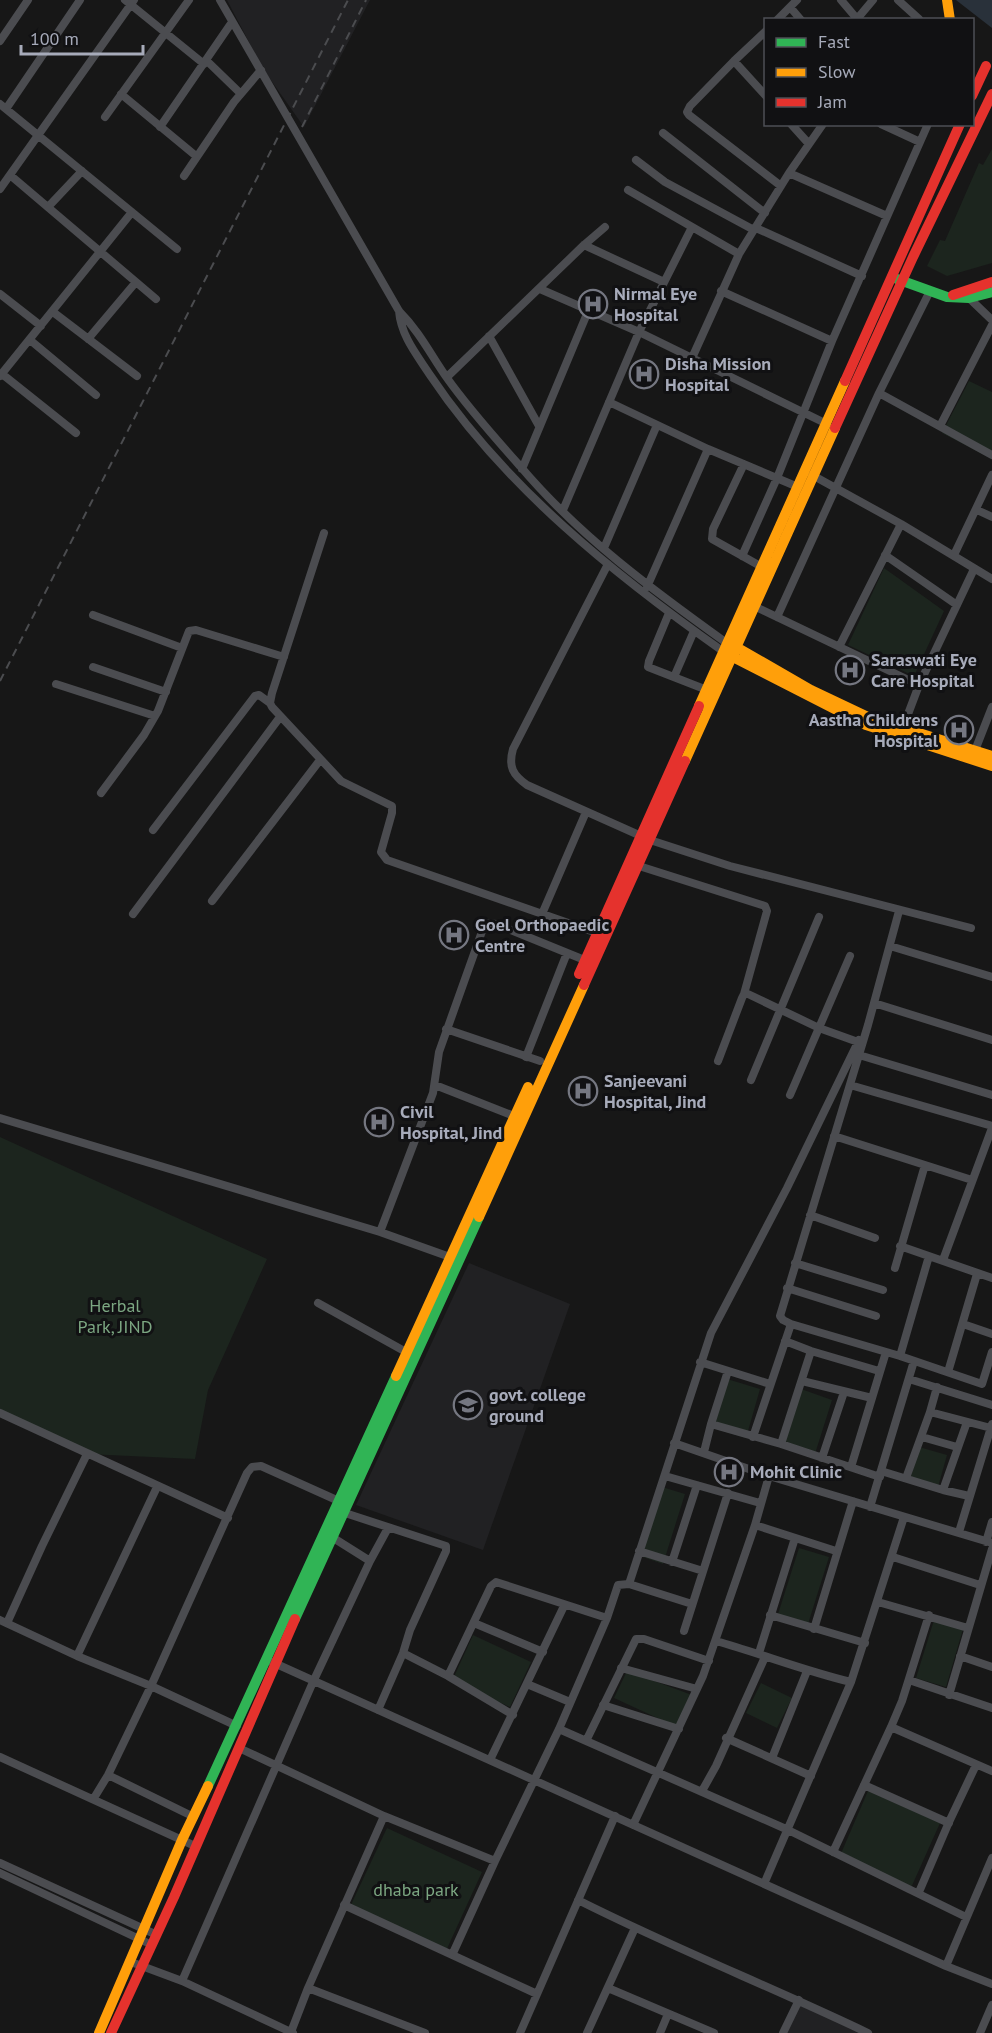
<svg xmlns="http://www.w3.org/2000/svg" width="992" height="2033" font-family="'PT Sans',sans-serif">
	<rect width="100%" height="100%" fill="#171717"/>
	<!-- built -->
	<path fill="#212123" d="M 227,0 L 370,0 L 304,127 L 263,69 Z
		M 469,1263 L 570,1304 L 483,1550 L 356,1505 Z
		M 800,2002 L 861,2033 L 786,2033 Z"/>
	<!-- green -->
	<path fill="#1c251e" d="M 992,149 L 992,263 L 947,276 L 927,266 L 940,240 L 945,241 L 979,163 L 983,165 Z
		M 969,381 L 992,392 L 992,450 L 988,457 L 942,433 Z
		M 884,568 L 944,611 L 914,676 L 848,645 Z
		M 0,1137 L 267,1259 L 208,1390 L 195,1459 L 87,1454 L 0,1413 Z
		M 727,1379 L 760,1389 L 746,1438 L 712,1428 Z
		M 801,1389 L 832,1400 L 814,1457 L 782,1446 Z
		M 919,1447 L 947,1455 L 938,1487 L 910,1479 Z
		M 662,1487 L 685,1494 L 663,1564 L 640,1556 Z
		M 799,1548 L 829,1557 L 808,1624 L 778,1614 Z
		M 934,1620 L 963,1629 L 946,1687 L 916,1678 Z
		M 473,1635 L 531,1662 L 510,1707 L 452,1681 Z
		M 627,1671 L 692,1695 L 677,1727 L 614,1698 Z
		M 761,1683 L 792,1698 L 777,1728 L 746,1713 Z
		M 868,1791 L 940,1823 L 910,1890 L 839,1858 Z
		M 387,1828 L 482,1872 L 445,1953 L 349,1909 Z"/>
	<!-- water -->
	<path fill="#29313a" d="M 956,0 L 992,0 L 992,28 Z"/>
	<g fill="none" stroke-linecap="round" stroke-linejoin="round">
		<!-- street -->
		<path stroke="#4b4c50" stroke-width="8" d="M 125,0 L 204,64
			M 220,0 L 399,311 C 419,331 431,355 447,378 C 469,409 495,438 520,466 C 579,536 654,591 728,644
			M 841,0 L 858,20
			M 898,0 L 919,19
			M 790,7 L 801,20
			M 857,19 L 873,0
			M 777,20 L 797,0
			M 766,31 L 734,61 L 690,106 L 687,112 L 689,115 L 781,186
			M 0,41 L 28,0
			M 206,60 L 240,93
			M 734,61 L 766,96
			M 121,94 L 196,156
			M 0,104 L 177,249
			M 6,109 L 80,0
			M 105,117 L 189,0
			M 791,124 L 809,144
			M 881,124 L 920,142
			M 160,127 L 232,22
			M 663,133 L 765,213
			M 636,160 L 665,182 L 754,230
			M 789,173 L 887,216
			M 10,175 L 156,299
			M 184,176 L 234,102 L 261,70
			M 0,189 L 134,0
			M 628,190 L 739,254
			M 48,207 L 82,171
			M 756,228 L 862,276
			M 584,245 L 664,282
			M 540,289 L 639,332 L 827,424
			M 721,291 L 832,341
			M 0,294 L 41,326
			M 969,298 L 992,320
			M 399,311 C 401,336 417,355 430,375 C 505,487 615,575 724,652
			M 53,312 L 137,376
			M 489,336 L 539,426
			M 88,339 L 136,282
			M 30,340 L 96,395
			M 692,358 L 739,254 L 789,173 L 823,124
			M 2,374 L 76,433
			M 0,376 L 132,212
			M 447,377 L 584,245 L 605,227
			M 879,393 L 992,455
			M 609,402 L 708,449 L 798,487
			M 940,426 L 992,325
			M 744,464 L 713,529 L 712,539 L 762,567
			M 522,469 L 589,309
			M 812,475 L 901,524 L 992,579
			M 563,510 L 639,332 L 692,227
			M 977,510 L 992,517
			M 324,533 L 272,693 L 270,703 L 272,707 L 341,781 L 392,806 L 392,813 L 381,852 L 387,860 L 597,933
			M 604,548 L 657,425
			M 885,555 L 957,605
			M 954,555 L 992,475
			M 742,556 L 777,478 L 832,341 L 928,124
			M 608,564 L 513,749 C 508,767 513,775 527,785 L 650,840 L 730,866 L 971,928
			M 647,587 L 708,449
			M 756,607 L 919,685
			M 669,613 L 649,661 L 648,667 L 707,690
			M 93,615 L 182,648
			M 777,617 L 879,393 L 930,291
			M 839,647 L 901,524
			M 93,667 L 166,692
			M 674,677 L 694,631
			M 56,684 L 155,716
			M 902,730 L 919,685 L 974,569
			M 974,753 L 992,707
			M 101,793 L 144,735 L 158,711 L 189,631 L 196,630 L 284,657
			M 153,830 L 255,696 L 259,695 L 270,703
			M 639,866 L 765,906 L 767,911 L 744,994
			M 212,901 L 320,760
			M 899,911 L 868,1025 L 780,1316 L 783,1320 L 791,1324 L 900,1356 L 982,1384 L 992,1352
			M 133,914 L 280,717
			M 542,914 L 586,812
			M 890,946 L 992,977
			M 874,1003 L 992,1040
			M 446,1029 L 540,1061
			M 859,1055 L 992,1095
			M 526,1057 L 567,953
			M 718,1061 L 742,998 L 744,994 L 748,994 L 819,1028 L 858,1042
			M 751,1080 L 819,917
			M 435,1085 L 514,1116
			M 850,1085 L 992,1126
			M 790,1095 L 850,956
			M 0,1118 L 380,1232 L 450,1257
			M 834,1136 L 972,1180
			M 810,1215 L 875,1238
			M 380,1232 L 433,1093 L 439,1052 L 485,923 L 496,924 L 587,961
			M 900,1246 L 992,1278
			M 943,1260 L 992,1128
			M 795,1263 L 883,1290
			M 895,1268 L 925,1165
			M 787,1288 L 876,1316
			M 318,1303 L 406,1352
			M 963,1324 L 992,1334
			M 785,1341 L 811,1351 L 879,1371
			M 900,1356 L 929,1256
			M 700,1362 L 770,1384
			M 948,1372 L 977,1274
			M 909,1379 L 992,1405
			M 802,1381 L 872,1398
			M 930,1412 L 991,1428
			M 0,1413 L 228,1518
			M 711,1424 L 781,1444 L 880,1477
			M 753,1437 L 791,1324
			M 922,1437 L 957,1447
			M 674,1443 L 769,1476 L 992,1543
			M 781,1444 L 811,1351
			M 704,1452 L 711,1424 L 728,1371
			M 822,1458 L 844,1392
			M 851,1467 L 886,1352
			M 881,1471 L 943,1490 L 969,1496
			M 665,1476 L 760,1503
			M 906,1478 L 930,1412 L 937,1387
			M 943,1490 L 967,1422
			M 870,1507 L 914,1361
			M 345,1513 L 446,1546 L 446,1551 L 410,1630 L 403,1653 L 378,1710
			M 755,1525 L 836,1551
			M 959,1532 L 992,1424
			M 335,1539 L 370,1561
			M 986,1542 L 992,1522
			M 639,1551 L 703,1571
			M 893,1557 L 980,1585
			M 672,1562 L 697,1485
			M 629,1584 L 711,1333 L 787,1188 L 859,1040
			M 878,1602 L 968,1628
			M 770,1615 L 865,1643
			M 0,1620 L 77,1656 L 151,1686 L 237,1726
			M 7,1623 L 42,1546 L 87,1454
			M 474,1623 L 543,1652
			M 814,1629 L 853,1501
			M 684,1631 L 728,1493
			M 716,1641 C 762,1654 805,1671 851,1682
			M 403,1653 L 448,1676 L 513,1715
			M 759,1653 L 795,1538
			M 77,1656 L 157,1487
			M 960,1656 L 992,1667
			M 272,1662 L 946,1966 L 992,1984
			M 621,1668 L 697,1689
			M 448,1676 L 491,1586 L 496,1582 L 607,1618
			M 909,1680 L 992,1708
			M 527,1684 L 570,1702
			M 949,1695 L 992,1549
			M 603,1705 L 679,1729
			M 891,1727 L 992,1771
			M 559,1729 L 786,1829 L 966,1917
			M 726,1738 L 811,1776
			M 586,1741 L 636,1639 L 644,1639 L 709,1661
			M 239,1748 L 384,1816 L 495,1861
			M 0,1757 L 195,1846
			M 772,1758 L 807,1671
			M 490,1760 L 564,1606
			M 108,1775 L 194,1817
			M 864,1785 L 949,1823
			M 702,1791 L 716,1766 L 765,1657
			M 94,1798 L 108,1775 L 151,1686 L 247,1473 L 252,1467 L 261,1466 L 341,1502
			M 633,1825 L 703,1676 L 755,1525 L 769,1476
			M 833,1852 L 891,1727 L 902,1701 L 929,1615
			M 0,1863 L 157,1935
			M 0,1873 L 152,1945
			M 764,1884 L 851,1682 L 904,1517
			M 919,1892 L 949,1822 L 976,1765
			M 578,1900 C 673,1948 772,1987 868,2033
			M 344,1905 L 537,1994
			M 453,1953 L 495,1861 L 559,1729 L 607,1618 L 618,1585 L 629,1584 L 692,1604
			M 131,1962 L 182,1981 L 293,2033
			M 946,1966 L 992,1858
			M 182,1981 L 313,1682 L 370,1561 L 388,1528
			M 308,1988 L 425,2033
			M 608,1988 L 714,2033
			M 291,2032 L 308,1988 L 384,1816
			M 520,2033 L 615,1816
			M 587,2033 L 635,1928
			M 660,2033 L 668,2014
			M 783,2033 L 799,2000
			M 980,2033 L 992,2005"/>
		<!-- fast -->
		<path stroke="#30b455" stroke-width="10" d="M 897,279 L 947,297 L 969,298 L 992,292
			M 295,1619 L 479,1217
			M 208,1786 L 396,1376"/>
		<!-- slow -->
		<path stroke="#ff9f0a" stroke-width="10" d="M 947,0 L 950,20
			M 738,648 L 811,690 L 868,717 L 992,756
			M 733,657 L 866,725 L 992,766
			M 699,706 L 845,381
			M 685,761 L 835,428
			M 479,1217 L 584,985
			M 396,1376 L 528,1087
			M 99,2033 L 182,1840 L 208,1786"/>
		<!-- jam -->
		<path stroke="#e5322d" stroke-width="10" d="M 972,96 L 986,66
			M 953,295 L 992,282
			M 845,381 L 960,124
			M 835,428 L 913,257 L 992,94
			M 579,974 L 699,706
			M 584,985 L 685,761
			M 111,2033 L 174,1897 L 295,1619"/>
		<!-- rail -->
		<path stroke="#4b4c4f" stroke-width="2" stroke-dasharray="8 6" stroke-linecap="butt" d="M 302,127 L 366,0
			M 0,681 L 348,0"/>
	</g>
	<!-- icons -->
	<defs>
		<g id="hospital-ring" transform="scale(1.5)"><circle r="9.5" fill="#111113" stroke="#757781" stroke-width="1.5"/><path d="M-5-5h3v3.5h4V-5h3V5h-3V1.5h-4V5h-3Z" fill="#757781"/></g>
		<g id="university-ring" transform="scale(1.5)"><circle r="9.5" fill="#111113" stroke="#757781" stroke-width="1.5"/><path d="M0-5L7-2L0 1L-7-2ZM-4 1L0 2.5L4 1V4Q0 6-4 4Z" fill="#757781"/></g>
	</defs>
	<g fill-rule="evenodd">
		<use href="#hospital-ring" x="593" y="304"/>
		<use href="#hospital-ring" x="644" y="374"/>
		<use href="#hospital-ring" x="850" y="670"/>
		<use href="#hospital-ring" x="959" y="730"/>
		<use href="#hospital-ring" x="454" y="935"/>
		<use href="#hospital-ring" x="583" y="1091"/>
		<use href="#hospital-ring" x="379" y="1122"/>
		<use href="#university-ring" x="468" y="1405"/>
		<use href="#hospital-ring" x="729" y="1472"/>
	</g>
	<g text-anchor="middle" stroke-width="6" stroke-linejoin="round" paint-order="stroke">
		<!-- poi labels -->
		<g font-size="18" font-weight="bold" fill="#a7abba" stroke="#111113" text-anchor="start">
			<text x="614" y="300">Nirmal Eye<tspan x="614" dy="21">Hospital</tspan></text>
			<text x="665" y="370">Disha Mission<tspan x="665" dy="21">Hospital</tspan></text>
			<text x="871" y="666">Saraswati Eye<tspan x="871" dy="21">Care Hospital</tspan></text>
			<text x="938" y="726" text-anchor="end">Aastha Childrens<tspan x="938" dy="21">Hospital</tspan></text>
			<text x="475" y="931">Goel Orthopaedic<tspan x="475" dy="21">Centre</tspan></text>
			<text x="604" y="1087">Sanjeevani<tspan x="604" dy="21">Hospital, Jind</tspan></text>
			<text x="400" y="1118">Civil<tspan x="400" dy="21">Hospital, Jind</tspan></text>
			<text x="489" y="1401">govt. college<tspan x="489" dy="21">ground</tspan></text>
			<text x="750" y="1478">Mohit Clinic</text>
		</g>
		<!-- park labels -->
		<g font-size="18" fill="#7ca782" stroke="#111113">
			<text x="115" y="1312">Herbal<tspan x="115" dy="21">Park, JIND</tspan></text>
			<text x="416" y="1896">dhaba park</text>
		</g>
	</g>
	<!-- legend -->
	<rect x="764" y="18" width="210" height="108" fill="#111113" stroke="#4d4f56" stroke-width="1.5"/>
	<rect x="776" y="38" width="30" height="9" fill="#30b455" stroke="#4d4f56" stroke-width="1.5"/>
	<text x="818" y="48" font-size="18" fill="#a7abba">Fast</text>
	<rect x="776" y="68" width="30" height="9" fill="#ff9f0a" stroke="#4d4f56" stroke-width="1.5"/>
	<text x="818" y="78" font-size="18" fill="#a7abba">Slow</text>
	<rect x="776" y="98" width="30" height="9" fill="#e5322d" stroke="#4d4f56" stroke-width="1.5"/>
	<text x="818" y="108" font-size="18" fill="#a7abba">Jam</text>
	<!-- scale -->
	<path d="M21 45v9h122v-9" fill="none" stroke="#a7abba" stroke-width="3"/>
	<text x="30" y="45" font-size="18" fill="#a7abba" stroke="#111113" stroke-width="4.5" paint-order="stroke">100 m</text>
</svg>
